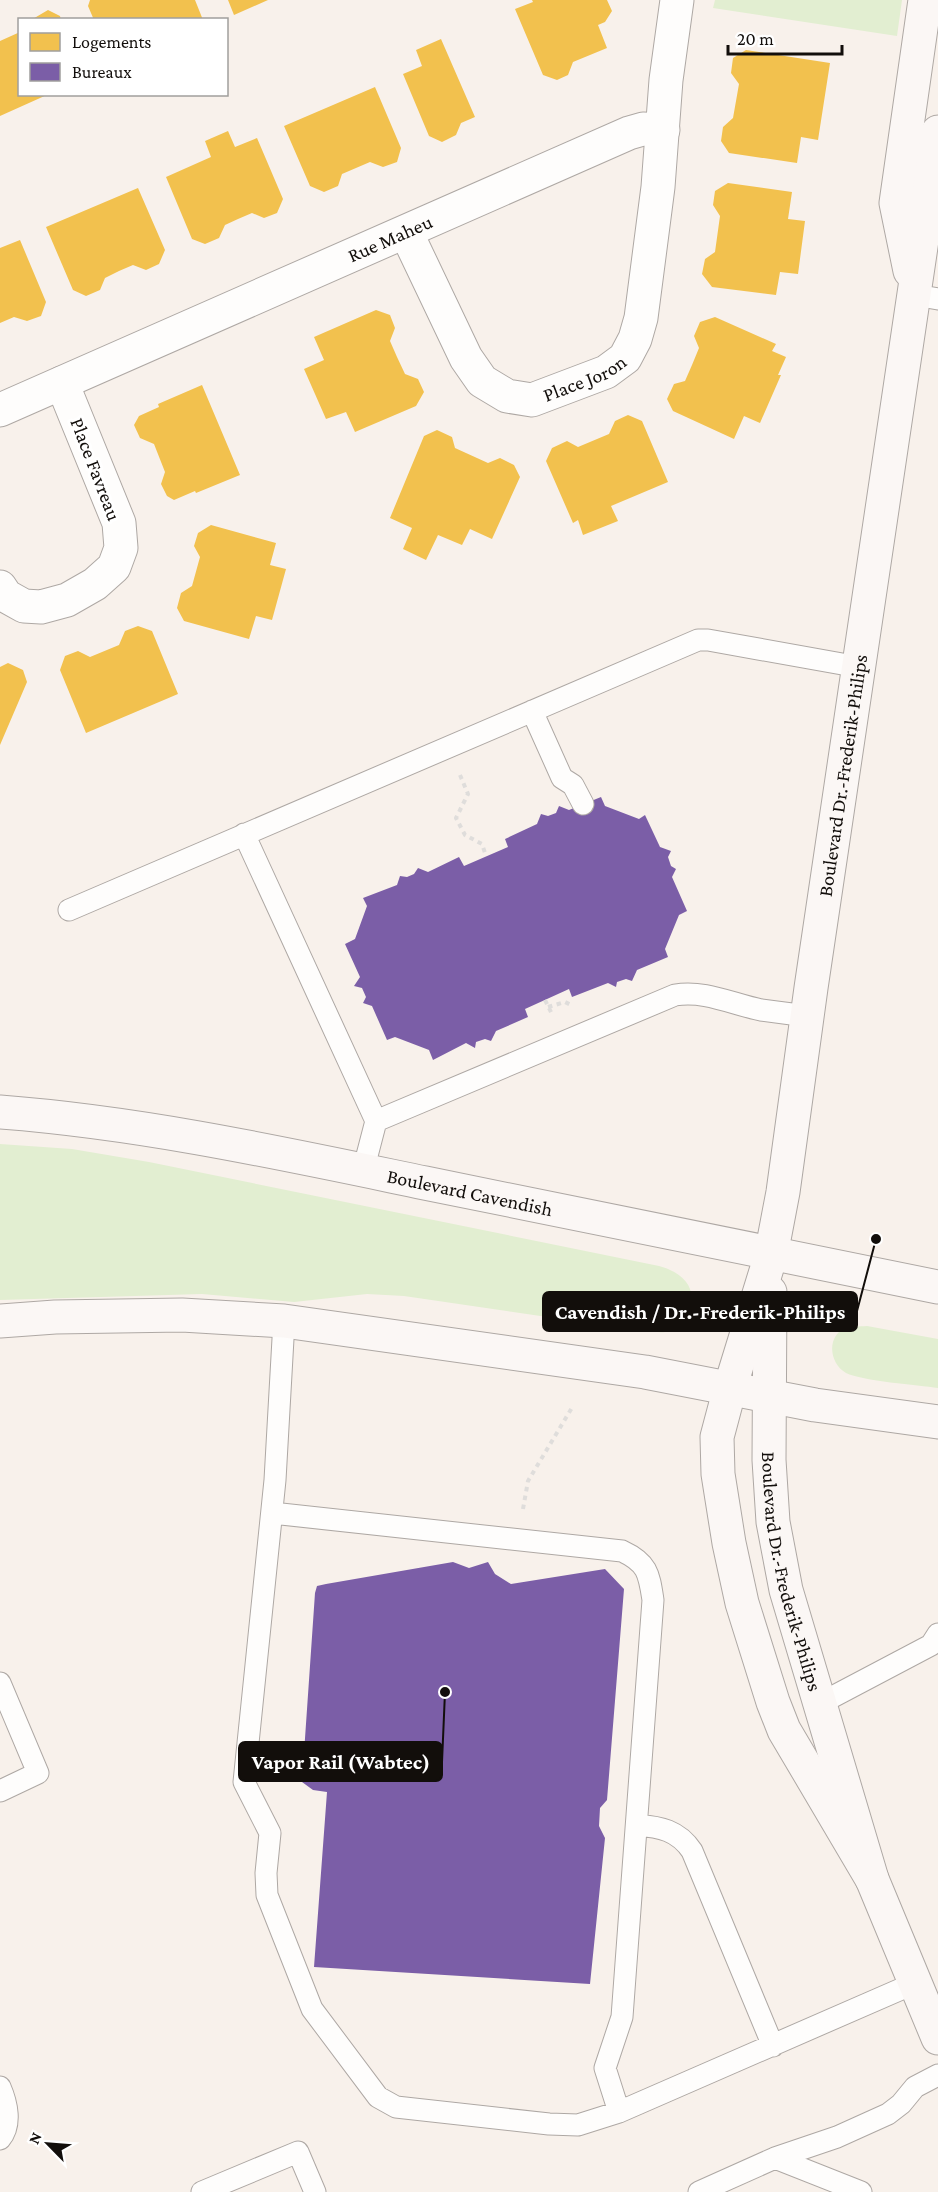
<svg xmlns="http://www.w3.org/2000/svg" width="938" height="2192" font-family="'Crimson Pro',serif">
	<rect width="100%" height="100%" fill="#f8f1eb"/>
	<!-- green -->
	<path fill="#e2eed1" d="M 715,0 L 902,0 L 897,36 L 713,8 Z
		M 0,1144 L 72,1149 L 149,1162 L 659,1266 C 685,1273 702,1292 684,1317 C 679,1324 673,1330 665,1332 C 656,1333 645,1330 636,1330 L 404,1296 L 367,1294 L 294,1302 L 202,1294 L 0,1300 Z
		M 867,1326 L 938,1339 L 938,1388 C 918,1385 862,1381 846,1373 C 835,1367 830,1353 833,1342 C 839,1325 851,1327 867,1326 Z"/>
	<!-- homes -->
	<path fill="#f2c14e" d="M 90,0 L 195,0 L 203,20 L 94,20 L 88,6 Z
		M 228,0 L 268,0 L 234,15 Z
		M 532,0 L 607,0 L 612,11 L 605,22 L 598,25 L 607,48 L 573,62 L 568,75 L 557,80 L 543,75 L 515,9 L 533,2 Z
		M 48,10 L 60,16 L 61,20 L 31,20 Z
		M 20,32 L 20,94 L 49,94 L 0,116 L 0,41 Z
		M 441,39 L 475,117 L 461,123 L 456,135 L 442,142 L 429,136 L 403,74 L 422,66 L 416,50 Z
		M 746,50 L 830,63 L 818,140 L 801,137 L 797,163 L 729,153 L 721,141 L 723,127 L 733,118 L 739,84 L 731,73 L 733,58 Z
		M 375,87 L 401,148 L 397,162 L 383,167 L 370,162 L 342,174 L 338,186 L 324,192 L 310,186 L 284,126 Z
		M 228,131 L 235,147 L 257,138 L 283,199 L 277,213 L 264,218 L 252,213 L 238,219 L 225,225 L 219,238 L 205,244 L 192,239 L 166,177 L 211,157 L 205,141 Z
		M 728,183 L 792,192 L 788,219 L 805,221 L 798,274 L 780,272 L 776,295 L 712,287 L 702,274 L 705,259 L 715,252 L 720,216 L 713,205 L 715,191 Z
		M 138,188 L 165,250 L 159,264 L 146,270 L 133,265 L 119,271 L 105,278 L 100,290 L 86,296 L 73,290 L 46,227 Z
		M 20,240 L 46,302 L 41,316 L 27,321 L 14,317 L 0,323 L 0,248 Z
		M 376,310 L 390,315 L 395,328 L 390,341 L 397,357 L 405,374 L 418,379 L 424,392 L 416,406 L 355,432 L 346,412 L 326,419 L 304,369 L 324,360 L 314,337 Z
		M 715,317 L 776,344 L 772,351 L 786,357 L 778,375 L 781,375 L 760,423 L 744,416 L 734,439 L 673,411 L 667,399 L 674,384 L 685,381 L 692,365 L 699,348 L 694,336 L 700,322 Z
		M 202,385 L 240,475 L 196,493 L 195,491 L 174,500 L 167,496 L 161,484 L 165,472 L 154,444 L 140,438 L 134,425 L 139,416 L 159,407 L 158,404 Z
		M 628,415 L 642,421 L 668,482 L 611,506 L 618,521 L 583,535 L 578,520 L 573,523 L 546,461 L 552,448 L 567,441 L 578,447 L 609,434 L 615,421 Z
		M 437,430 L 452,437 L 455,448 L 488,463 L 500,458 L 514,465 L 520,477 L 492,539 L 470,529 L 462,545 L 438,535 L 426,560 L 403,549 L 412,528 L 390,518 L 424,436 Z
		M 211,525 L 276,543 L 270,565 L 286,569 L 272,620 L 256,616 L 249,639 L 184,621 L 177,608 L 181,593 L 192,586 L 200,557 L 194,546 L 198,533 Z
		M 138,626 L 152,631 L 178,694 L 86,733 L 60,670 L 65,656 L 78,651 L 90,657 L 119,645 L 125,631 Z
		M 8,663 L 23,670 L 27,682 L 0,745 L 0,667 Z"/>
	<!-- offices -->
	<path fill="#7b5ea7" d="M 601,797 L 605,806 L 639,819 L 645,815 L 660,847 L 671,851 L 668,857 L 671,866 L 676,869 L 672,877 L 687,911 L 679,915 L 665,949 L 668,957 L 637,970 L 632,981 L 626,979 L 617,982 L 616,987 L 608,983 L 572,997 L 569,989 L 525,1009 L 528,1017 L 496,1031 L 491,1041 L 485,1039 L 476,1042 L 475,1048 L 466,1043 L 433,1060 L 429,1050 L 395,1037 L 387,1040 L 372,1006 L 363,1003 L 366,997 L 362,988 L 354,986 L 360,977 L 345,944 L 355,939 L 367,906 L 363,898 L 397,885 L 400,876 L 407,877 L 414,874 L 418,868 L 428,872 L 459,857 L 464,866 L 508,847 L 505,839 L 537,824 L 541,814 L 548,816 L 556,813 L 559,806 L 569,810 Z
		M 453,1562 L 469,1568 L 488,1562 L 495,1574 L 511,1584 L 605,1569 L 624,1589 L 607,1800 L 600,1808 L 599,1826 L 605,1838 L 590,1984 L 314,1967 L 327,1792 L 313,1790 L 302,1782 L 315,1593 L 317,1586 L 326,1584 Z"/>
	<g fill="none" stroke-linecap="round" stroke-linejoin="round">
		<!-- lane casing -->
		<g stroke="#aea8a4" stroke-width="23">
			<path id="lane" d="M 915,295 L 938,299
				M 532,711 L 562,778 L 573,785 L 583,804
				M 244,834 L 376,1121 L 675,995 C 705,990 732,1004 761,1010 C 776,1012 792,1014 807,1016
				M 69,910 L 698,640 L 708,640 L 859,667
				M 363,1171 L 376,1121
				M 284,1321 L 275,1480 L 244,1782 L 270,1833 L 266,1873 L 267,1895 L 312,2009 L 378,2097 L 396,2107 L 549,2124 L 578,2125 L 619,2112 L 915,1983
				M 272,1513 L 622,1551 C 648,1563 649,1574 653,1600 L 622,2017 L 605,2068 L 619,2112
				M 0,1683 L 38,1773 L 0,1791
				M 821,1703 L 931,1645 L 938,1634
				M 637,1825 C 660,1827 678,1830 692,1851 L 773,2046
				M 0,2087 C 7,2103 12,2125 0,2139
				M 775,2158 L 861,2192
				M 202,2192 L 298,2152 L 315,2192
				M 699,2192 L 775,2158 L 837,2137 L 888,2114 L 901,2104 L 915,2087 L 938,2075"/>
		</g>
		<!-- street casing -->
		<g stroke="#aea8a4" stroke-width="35">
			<g id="street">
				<path id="s1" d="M 406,232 L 466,358 L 482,381 L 507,396 L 532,400 L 606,372 L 625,358 L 635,339 L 641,318 L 658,187 L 666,80 L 677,0"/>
				<path id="s2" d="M 0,410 L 629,133 L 643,129 L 663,130"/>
				<path d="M 0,587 L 6,596 L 24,606 L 41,607 L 67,600 L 95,584 L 114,567 L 121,548 L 119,523 L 62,383"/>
			</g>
		</g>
		<!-- secondary casing -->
		<g stroke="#aea8a4" stroke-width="35">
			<g id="secondary">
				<path d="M 910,271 L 896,203 L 925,0"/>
				<path id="s3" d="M 0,1112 C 144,1123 285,1154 425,1183 C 596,1219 767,1253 938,1287"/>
				<path id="s4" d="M 770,1292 L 769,1460 L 773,1522 L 786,1590 L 872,1879 L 938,2038"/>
				<path d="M 0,1321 L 55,1317 L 182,1315 L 284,1321 L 645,1372 L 815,1405 L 938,1422"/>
				<path id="s5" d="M 872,1879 L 784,1730 L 773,1702 L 742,1603 L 729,1543 L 718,1474 L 717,1437 L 730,1388 L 771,1255 L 783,1192 L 811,988 L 938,132"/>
			</g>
		</g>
		<!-- path -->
		<path stroke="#dfdddb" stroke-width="4" stroke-dasharray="4.5 4.5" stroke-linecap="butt" d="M 460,775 L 468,794 L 456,818 L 465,835 L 482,844 L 486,856
			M 545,1000 L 553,1016
			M 548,1007 L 565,1002 L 571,1005
			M 523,1509 L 528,1481 L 573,1406"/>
		<!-- lane -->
		<use href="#lane" stroke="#fefdfc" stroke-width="21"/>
		<!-- street -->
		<use href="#street" stroke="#fefdfc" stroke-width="33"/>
		<!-- secondary -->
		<use href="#secondary" stroke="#fbf7f5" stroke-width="33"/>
	</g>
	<g text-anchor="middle" stroke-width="6" stroke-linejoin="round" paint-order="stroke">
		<!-- street labels -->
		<g font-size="20" fill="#120e0b" stroke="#fff">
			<text dy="7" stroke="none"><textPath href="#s2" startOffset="426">Rue Maheu</textPath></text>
			<text dy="7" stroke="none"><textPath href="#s1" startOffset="279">Place Joron</textPath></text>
			<text transform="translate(96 469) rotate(69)" y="7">Place Favreau</text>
			<text dy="7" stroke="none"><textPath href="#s5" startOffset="1150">Boulevard Dr.-Frederik-Philips</textPath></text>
			<text dy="7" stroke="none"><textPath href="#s3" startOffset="477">Boulevard Cavendish</textPath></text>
			<text dy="7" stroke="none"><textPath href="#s4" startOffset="282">Boulevard Dr.-Frederik-Philips</textPath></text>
		</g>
	</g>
	<!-- callouts -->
	<path fill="none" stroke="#120e0b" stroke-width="2" d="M876 1239L857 1311M445 1692L442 1762"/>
	<g fill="#120e0b" stroke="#fff" stroke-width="2">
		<circle cx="876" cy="1239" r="6"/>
		<circle cx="445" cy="1692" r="6"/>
	</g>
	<g fill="#120e0b" stroke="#120e0b" stroke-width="2">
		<rect x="543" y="1292" width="314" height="39" rx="6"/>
		<rect x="239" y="1742" width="203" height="39" rx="6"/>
	</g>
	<g font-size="21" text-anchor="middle" font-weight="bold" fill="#fff">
		<text x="700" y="1319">Cavendish / Dr.-Frederik-Philips</text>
		<text x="341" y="1769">Vapor Rail (Wabtec)</text>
	</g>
	<!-- legend -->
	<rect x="18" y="18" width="210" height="78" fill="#ffffff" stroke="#a09f9d" stroke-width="1.5"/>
	<rect x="30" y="33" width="30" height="18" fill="#f2c14e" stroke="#a09f9d" stroke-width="1.5"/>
	<text x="72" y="48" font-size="18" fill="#120e0b">Logements</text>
	<rect x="30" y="63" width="30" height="18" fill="#7b5ea7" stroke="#a09f9d" stroke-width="1.5"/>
	<text x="72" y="78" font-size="18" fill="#120e0b">Bureaux</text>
	<!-- north arrow -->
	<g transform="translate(48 2144) rotate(295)" stroke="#ffffff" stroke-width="4.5" paint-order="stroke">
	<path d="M0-4.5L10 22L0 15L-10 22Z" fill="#120e0b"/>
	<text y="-9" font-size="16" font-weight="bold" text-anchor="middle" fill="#120e0b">N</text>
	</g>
	<!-- scale -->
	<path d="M728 45v9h114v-9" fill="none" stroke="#120e0b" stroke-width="3"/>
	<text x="737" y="45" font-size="18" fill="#120e0b" stroke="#ffffff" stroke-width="4.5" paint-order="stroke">20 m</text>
</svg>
